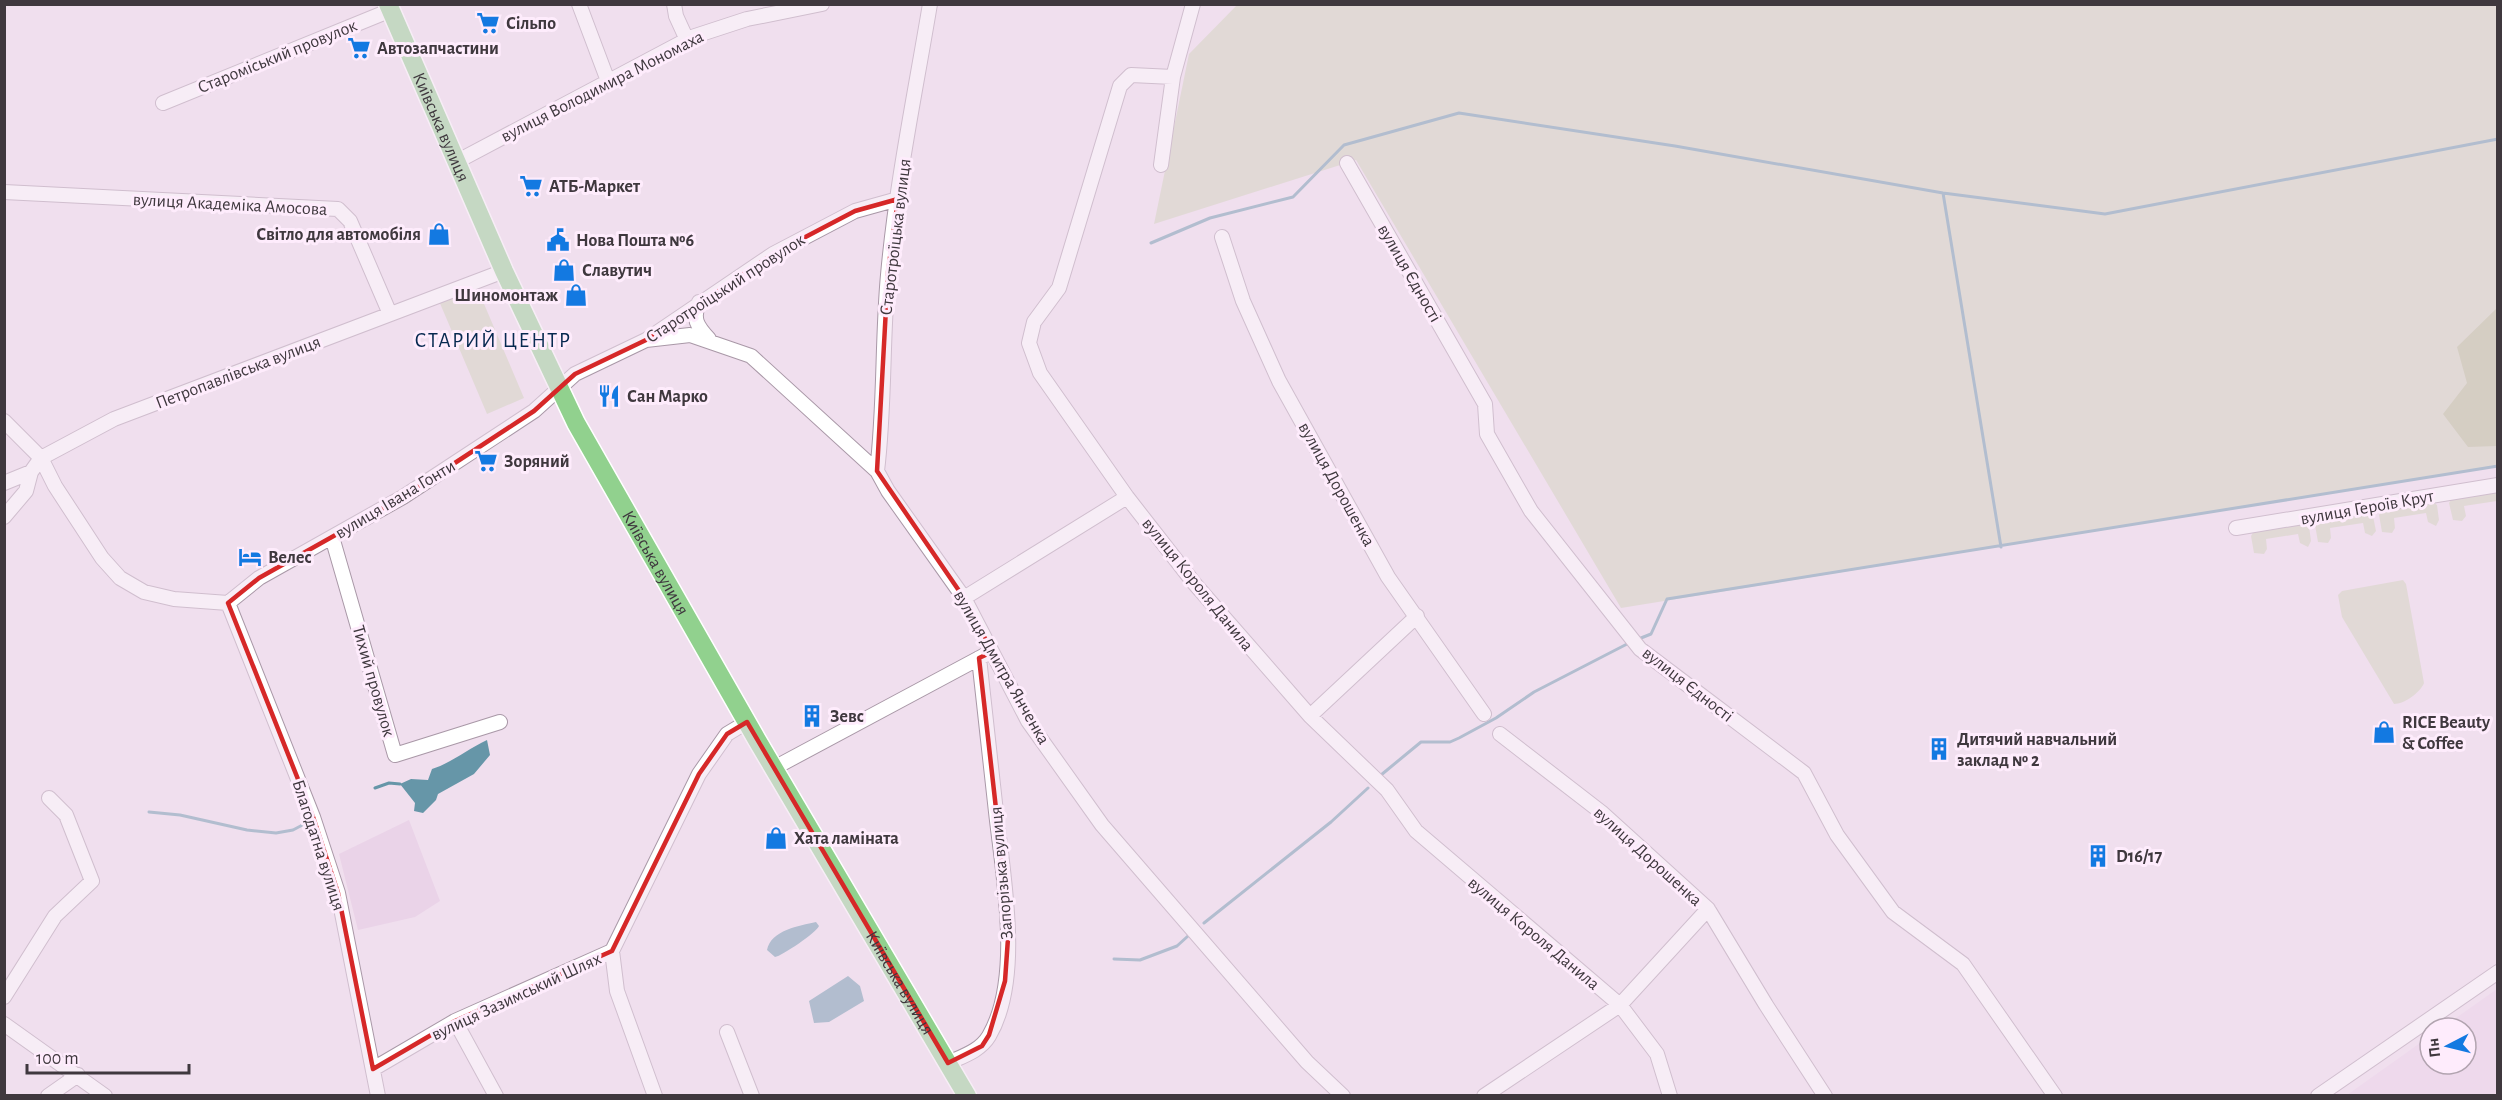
<svg xmlns="http://www.w3.org/2000/svg" width="2502" height="1100" font-family="'Alegreya Sans',sans-serif">
	<rect width="100%" height="100%" fill="#f0dfee"/>
	<!-- built -->
	<path fill="#ead3e8" d="M 409,820 L 440,901 L 415,917 L 358,930 L 339,854 Z
		M 2497,989 L 2497,1095 L 2347,1095 L 2430,1036 L 2430,1064 L 2466,1064 L 2466,1028 L 2442,1028 Z"/>
	<!-- green -->
	<path fill="#cfd3b9" d="M 1237,5 L 2497,5 L 2497,466 L 1621,608 L 1356,160 L 1154,224 L 1189,54 Z
		M 476,285 L 524,398 L 487,414 L 439,301 Z
		M 2497,491 L 2497,501 L 2464,506 L 2466,516 L 2462,521 L 2453,520 L 2449,503 L 2452,498 Z
		M 2433,502 L 2437,505 L 2439,520 L 2436,526 L 2428,522 L 2426,513 L 2394,518 L 2395,528 L 2392,533 L 2382,532 L 2379,515 L 2382,510 Z
		M 2370,513 L 2373,516 L 2376,531 L 2372,536 L 2365,533 L 2363,523 L 2330,528 L 2331,538 L 2328,543 L 2318,542 L 2315,525 L 2318,520 Z
		M 2305,523 L 2309,526 L 2311,541 L 2308,547 L 2300,543 L 2298,534 L 2266,539 L 2267,549 L 2264,554 L 2254,553 L 2251,536 L 2254,531 Z
		M 2403,580 L 2406,584 L 2424,683 C 2420,693 2404,704 2394,704 L 2342,617 L 2338,595 L 2342,591 Z"/>
	<!-- forest -->
	<path fill="#b4ba8f" d="M 2497,308 L 2497,446 L 2468,447 L 2443,414 L 2467,383 L 2457,347 Z"/>
	<!-- water -->
	<path fill="#6696a8" d="M 487,740 L 490,755 L 474,774 L 438,794 L 436,800 L 423,813 L 414,811 L 415,803 L 400,784 L 411,779 L 428,780 L 432,769 C 451,763 468,749 487,740 Z
		M 816,922 L 819,926 C 817,932 782,956 775,957 L 767,950 C 771,930 799,926 816,922 Z
		M 848,976 L 860,986 L 864,1001 L 829,1022 L 814,1023 L 809,1001 Z"/>
	<g fill="none" stroke-linecap="round" stroke-linejoin="round">
		<!-- stream -->
		<path stroke="#6696a8" stroke-width="3" d="M 1943,193 L 2001,547
			M 1151,243 L 1210,218 L 1293,197 L 1344,145 L 1459,113 L 1675,146 L 1943,193 L 2105,214 L 2498,139
			M 1636,640 L 1651,634 L 1667,599 L 2498,466
			M 1381,775 L 1421,742 L 1450,742 L 1459,738 L 1496,718 L 1534,692 L 1629,643
			M 375,788 L 389,783 L 400,784
			M 149,812 L 180,815 L 247,830 L 276,833 L 293,830 L 310,821
			M 1204,923 L 1331,822 L 1368,788
			M 1114,959 L 1140,960 L 1177,946 L 1188,936"/>
		<!-- minor casing -->
		<g stroke="#a998a7" stroke-width="16">
			<path id="minor" d="M 579,4 L 608,81
				M 674,4 L 676,16 L 687,40
				M 1173,77 L 1131,75 L 1120,86 L 1059,288 L 1034,322 L 1029,343 L 1040,373 L 1127,497 L 1194,583 L 1310,716 L 1387,790 L 1416,831 L 1620,1005 L 1657,1054 L 1670,1096
				M 163,103 L 391,10
				M 456,162 L 692,37 L 747,19 L 822,4
				M 1347,163 L 1485,404 L 1487,434 L 1531,511 L 1640,649 L 1804,773 L 1837,835 L 1893,912 L 1963,964 L 2055,1096
				M 1161,165 L 1173,77 L 1193,4
				M 4,192 L 338,209 L 350,221 L 390,314
				M 1222,237 L 1243,301 L 1279,381 L 1388,577 L 1484,714
				M 699,302 C 692,319 697,326 709,339
				M 646,340 L 690,335 L 751,356 L 877,471 L 888,491 L 964,598 L 1028,721 L 1102,825 L 1307,1062 L 1343,1096
				M 4,421 L 41,458 L 55,486 L 102,558 L 120,578 L 144,592 L 174,599 L 228,603
				M 877,471 C 885,406 882,340 888,275 C 896,185 915,94 930,4
				M 4,483 L 31,472
				M 4,517 L 26,491 L 31,472 L 41,458 L 114,419 L 504,271
				M 2236,528 L 2498,485
				M 332,537 L 395,755 L 500,722
				M 964,598 L 1127,497
				M 228,603 L 259,578 L 403,497 L 534,411 L 575,374 L 646,340 L 773,254 L 855,211 L 898,199
				M 228,603 L 313,817 L 338,893 L 378,1096
				M 1310,716 L 1417,616
				M 1500,734 L 1601,812 L 1708,909 L 1766,1005 L 1825,1096
				M 774,768 L 985,655
				M 612,951 L 617,991 L 655,1096
				M 4,997 L 55,916 L 92,881 L 66,815 L 49,798
				M 455,1021 L 496,1096
				M 4,1024 L 105,1096
				M 727,1032 L 752,1096
				M 948,1063 C 963,1056 980,1051 989,1036 C 1023,978 1003,876 996,812 C 990,761 985,709 979,658
				M 373,1069 L 455,1021 L 612,951 L 699,774 L 727,734 L 747,722
				M 48,1096 L 78,1075
				M 1484,1096 L 1620,1005 L 1708,909
				M 2318,1096 L 2498,972"/>
		</g>
		<!-- major casing -->
		<g stroke="#fff" stroke-width="21">
			<g id="major">
				<path id="s1" d="M 388,4 L 504,271 L 576,423 L 757,740 L 967,1096"/>
			</g>
		</g>
		<!-- minor -->
		<use href="#minor" stroke="#fff" stroke-width="14"/>
		<!-- major -->
		<use href="#major" stroke="#91d18e" stroke-width="18"/>
	</g>
	<!-- marked area -->
	<path d="M0 0H2502V1100H0ZM 898,199 L 888,272 L 877,471 L 964,598 L 992,652 L 979,658 L 1009,924 L 1005,981 L 989,1035 L 982,1046 L 948,1063 L 747,722 L 727,734 L 699,774 L 612,951 L 455,1021 L 373,1069 L 338,893 L 313,817 L 228,603 L 259,578 L 403,497 L 534,411 L 575,374 L 646,340 L 773,254 L 855,211 Z" fill="#f0dfee" fill-opacity=".55" fill-rule="evenodd"/>
	<path fill="none" stroke="#d62828" stroke-width="4.5" stroke-linejoin="round" d="M 898,199 L 888,272 L 877,471 L 964,598 L 992,652 L 979,658 L 1009,924 L 1005,981 L 989,1035 L 982,1046 L 948,1063 L 747,722 L 727,734 L 699,774 L 612,951 L 455,1021 L 373,1069 L 338,893 L 313,817 L 228,603 L 259,578 L 403,497 L 534,411 L 575,374 L 646,340 L 773,254 L 855,211 Z"/>
	<!-- icons -->
	<defs>
		<g id="supermarket-bare" transform="scale(1.8)"><path d="M-6-5.5h2.5l.6 2H6L4.5 2H-2.5L-4.4-4H-6ZM-1.5 3.2a1.3 1.3 0 1 0 .1 0ZM3 3.2a1.3 1.3 0 1 0 .1 0Z" fill="#1379e1" stroke="#feecfc" stroke-width="2.5" paint-order="stroke"/></g>
		<g id="shop-bare" transform="scale(1.8)"><path d="M-5-2.5h2.3a2.7 3.5 0 0 1 5.4 0H5L5.5 6h-11ZM-1.5-2.5h3a1.5 2.3 0 0 0-3 0Z" fill="#1379e1" stroke="#feecfc" stroke-width="2.5" paint-order="stroke"/></g>
		<g id="civic-bare" transform="scale(1.8)"><path d="M-.6-6.5H3V-4.5H.6V-3L4-1V1h2V6H-6V1h2V-1L-.6-3ZM-1.2 2.5V6h2.4V2.5Z" fill="#1379e1" stroke="#feecfc" stroke-width="2.5" paint-order="stroke"/></g>
		<g id="restaurant-bare" transform="scale(1.8)"><path d="M-5-6h1v4h1v-4h1v4h1v-4h1v5L-1.5 .5V6h-2V.5L-5-1ZM5-6V6H3V1.5H1.5Q1.5-4 5-6Z" fill="#1379e1" stroke="#feecfc" stroke-width="2.5" paint-order="stroke"/></g>
		<g id="hotel-bare" transform="scale(1.8)"><path d="M-6-4.5h1.5V1H6V5H4.5V3h-9V5H-6ZM-4 0a1.8 1.8 0 1 1 3.6 0ZM.5 0V-2.5h3Q6-2.5 6 0Z" fill="#1379e1" stroke="#feecfc" stroke-width="2.5" paint-order="stroke"/></g>
		<g id="building-bare" transform="scale(1.8)"><path d="M-4-6H4V6H1V3H-1V6H-4ZM-2.5-4.3h1.7v1.8h-1.7ZM.8-4.3h1.7v1.8H.8ZM-2.5-1h1.7V.8h-1.7ZM.8-1h1.7V.8H.8Z" fill="#1379e1" stroke="#feecfc" stroke-width="2.5" paint-order="stroke"/></g>
	</defs>
	<g fill-rule="evenodd">
		<use href="#supermarket-bare" x="488" y="23"/>
		<use href="#supermarket-bare" x="359" y="48"/>
		<use href="#supermarket-bare" x="531" y="186"/>
		<use href="#shop-bare" x="439" y="234"/>
		<use href="#civic-bare" x="558" y="240"/>
		<use href="#shop-bare" x="564" y="270"/>
		<use href="#shop-bare" x="576" y="295"/>
		<use href="#restaurant-bare" x="609" y="396"/>
		<use href="#supermarket-bare" x="486" y="461"/>
		<use href="#hotel-bare" x="250" y="557"/>
		<use href="#building-bare" x="812" y="716"/>
		<use href="#shop-bare" x="2384" y="732"/>
		<use href="#building-bare" x="1939" y="749"/>
		<use href="#shop-bare" x="776" y="838"/>
		<use href="#building-bare" x="2098" y="856"/>
	</g>
	<g text-anchor="middle" stroke-width="6" stroke-linejoin="round" paint-order="stroke">
		<!-- poi labels -->
		<g font-size="18" font-weight="bold" fill="#3f383e" stroke="#feecfc" text-anchor="start">
			<text x="506" y="29">Сільпо</text>
			<text x="377" y="54">Автозапчастини</text>
			<text x="549" y="192">АТБ-Маркет</text>
			<text x="421" y="240" text-anchor="end">Світло для автомобіля</text>
			<text x="576" y="246">Нова Пошта №6</text>
			<text x="582" y="276">Славутич</text>
			<text x="558" y="301" text-anchor="end">Шиномонтаж</text>
			<text x="627" y="402">Сан Марко</text>
			<text x="504" y="467">Зоряний</text>
			<text x="268" y="563">Велес</text>
			<text x="830" y="722">Зевс</text>
			<text x="2402" y="728">RICE Beauty<tspan x="2402" dy="21">&amp; Coffee</tspan></text>
			<text x="1957" y="745">Дитячий навчальний<tspan x="1957" dy="21">заклад № 2</tspan></text>
			<text x="794" y="844">Хата ламіната</text>
			<text x="2116" y="862">D16/17</text>
		</g>
		<!-- street labels -->
		<g font-size="18" fill="#3f383e" stroke="#feecfc">
			<text transform="translate(277 56) rotate(-22)" y="6">Староміський провулок</text>
			<text transform="translate(602 86) rotate(-27)" y="6">вулиця Володимира Мономаха</text>
			<text dy="6" stroke="none"><textPath href="#s1" startOffset="134">Київська вулиця</textPath></text>
			<text transform="translate(230 204) rotate(3)" y="6">вулиця Академіка Амосова</text>
			<text transform="translate(895 237) rotate(-83)" y="6">Старотроїцька вулиця</text>
			<text transform="translate(1410 273) rotate(60)" y="6">вулиця Єдності</text>
			<text transform="translate(725 288) rotate(-33)" y="6">Старотроїцький провулок</text>
			<text transform="translate(238 372) rotate(-21)" y="6">Петропавлівська вулиця</text>
			<text transform="translate(1337 484) rotate(61)" y="6">вулиця Дорошенка</text>
			<text transform="translate(395 499) rotate(-31)" y="6">вулиця Івана Гонти</text>
			<text transform="translate(2367 507) rotate(-10)" y="6">вулиця Героїв Крут</text>
			<text dy="6" stroke="none"><textPath href="#s1" startOffset="620">Київська вулиця</textPath></text>
			<text transform="translate(1198 584) rotate(51)" y="6">вулиця Короля Данила</text>
			<text transform="translate(1002 667) rotate(60)" y="6">вулиця Дмитра Янченка</text>
			<text transform="translate(374 681) rotate(74)" y="6">Тихий провулок</text>
			<text transform="translate(1688 684) rotate(38)" y="6">вулиця Єдності</text>
			<text transform="translate(319 845) rotate(72)" y="6">Благодатна вулиця</text>
			<text transform="translate(1648 856) rotate(42)" y="6">вулиця Дорошенка</text>
			<text transform="translate(1001 873) rotate(-95)" y="6">Запорізька вулиця</text>
			<text transform="translate(1534 933) rotate(40)" y="6">вулиця Короля Данила</text>
			<text dy="6" stroke="none"><textPath href="#s1" startOffset="1106">Київська вулиця</textPath></text>
			<text transform="translate(516 996) rotate(-25)" y="6">вулиця Зазимський Шлях</text>
		</g>
		<!-- quarter labels -->
		<g font-size="21" letter-spacing="1.5" fill="#072950" stroke="#feecfc">
			<text x="493" y="347">СТАРИЙ ЦЕНТР</text>
		</g>
	</g>
	<!-- border -->
	<rect width="2502" height="1100" fill="none" stroke="#3f383e" stroke-width="12"/>
	<!-- north arrow -->
	<g transform="translate(2448 1046) rotate(263)"><circle r="28" fill="#feecfc" stroke="#b2a4b0" stroke-width="1.5"/>
	<path d="M0-4.5L10 22L0 15L-10 22Z" fill="#1379e1"/>
	<text y="-9" font-size="16" font-weight="bold" text-anchor="middle" fill="#3f383e">Пн</text>
	</g>
	<!-- scale -->
	<path d="M27 1064v9h162v-9" fill="none" stroke="#3f383e" stroke-width="3"/>
	<text x="36" y="1064" font-size="18" fill="#3f383e" stroke="#feecfc" stroke-width="4.5" paint-order="stroke">100 m</text>
</svg>
